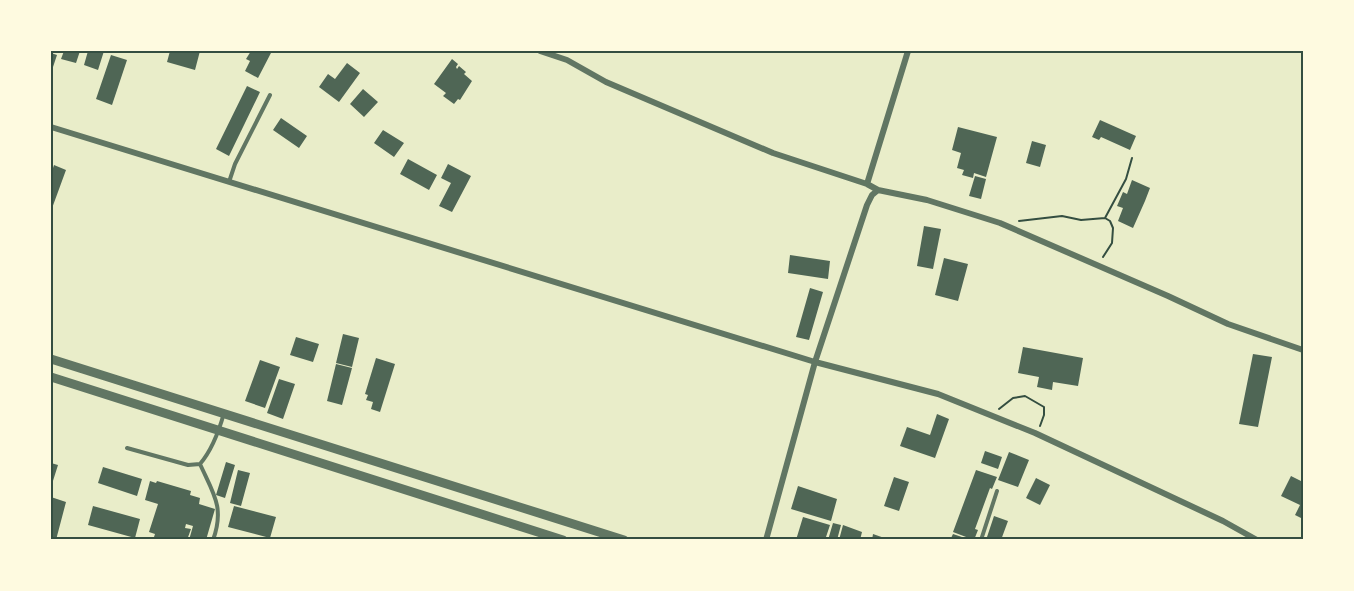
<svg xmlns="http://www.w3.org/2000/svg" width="1354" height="591" font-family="'Roboto Condensed',sans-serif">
	<rect width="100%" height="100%" fill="#e9edc9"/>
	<!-- building -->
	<path fill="#4f6655" d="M 64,51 L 80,51 L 76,63 L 61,59 Z
		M 88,51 L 104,51 L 98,70 L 84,65 Z
		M 170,51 L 200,51 L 195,70 L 167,62 Z
		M 251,51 L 272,51 L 258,78 L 245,71 L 250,61 L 246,59 Z
		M 51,53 L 57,55 L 51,73 Z
		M 111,55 L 127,60 L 112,105 L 96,99 Z
		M 452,59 L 458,64 L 456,67 L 457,69 L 459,66 L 466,72 L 464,74 L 472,81 L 460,100 L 458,99 L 454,104 L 443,96 L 446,93 L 434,84 Z
		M 347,63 L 360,73 L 339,102 L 319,87 L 328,74 L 335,79 Z
		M 247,86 L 260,92 L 229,156 L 216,149 Z
		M 363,89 L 378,102 L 364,117 L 350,104 Z
		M 281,118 L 307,136 L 299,148 L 273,130 Z
		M 1100,120 L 1136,136 L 1130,150 L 1101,137 L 1099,140 L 1092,137 Z
		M 958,127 L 997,137 L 986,177 L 974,173 L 973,178 L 962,175 L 964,170 L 957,168 L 961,153 L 952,150 Z
		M 383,130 L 404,143 L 394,157 L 374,143 Z
		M 1032,141 L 1046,145 L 1040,167 L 1026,163 Z
		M 408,159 L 437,175 L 429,190 L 400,174 Z
		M 448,164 L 471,176 L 452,212 L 439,206 L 451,183 L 441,178 Z
		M 54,165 L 66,170 L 51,211 L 51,174 Z
		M 975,176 L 986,179 L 981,199 L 969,196 Z
		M 1132,180 L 1150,188 L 1145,201 L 1131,195 L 1145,201 L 1133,228 L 1118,221 L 1123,208 L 1117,206 L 1123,192 L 1127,194 Z
		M 924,226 L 941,229 L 933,269 L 917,266 Z
		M 790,255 L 830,261 L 828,279 L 788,273 Z
		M 944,258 L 968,264 L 958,301 L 935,295 Z
		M 810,288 L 823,292 L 809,340 L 796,337 Z
		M 343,334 L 359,338 L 352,367 L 336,363 Z
		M 296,337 L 319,344 L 313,362 L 290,355 Z
		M 1023,347 L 1083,358 L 1078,386 L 1053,382 L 1052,390 L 1037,387 L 1039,377 L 1018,373 Z
		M 1253,354 L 1272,357 L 1258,427 L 1239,424 Z
		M 376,358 L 395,364 L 380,412 L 371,409 L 373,402 L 366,400 L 368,395 L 365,394 Z
		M 260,360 L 280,367 L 265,408 L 245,401 Z
		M 336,364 L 352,368 L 342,405 L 327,401 Z
		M 279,379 L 295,384 L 283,419 L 267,413 Z
		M 937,414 L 949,419 L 935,458 L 900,446 L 907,427 L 930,435 Z
		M 985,451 L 1002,457 L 998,469 L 981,463 Z
		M 1009,452 L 1029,460 L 1018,487 L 998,480 Z
		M 226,462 L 235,465 L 225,498 L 216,495 Z
		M 51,463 L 58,465 L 52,484 L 51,484 Z
		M 103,467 L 142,479 L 137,496 L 98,483 Z
		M 238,470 L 250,473 L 241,506 L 230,503 Z
		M 976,470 L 997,477 L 992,489 L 990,488 L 975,529 L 978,530 L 974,540 L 953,532 Z
		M 1291,476 L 1303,482 L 1303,519 L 1295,515 L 1300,505 L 1281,496 Z
		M 894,477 L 909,482 L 899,511 L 884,506 Z
		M 1036,478 L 1050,485 L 1040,505 L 1026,498 Z
		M 150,481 L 156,483 L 157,481 L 191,491 L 190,495 L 200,498 L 199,504 L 215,509 L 206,540 L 189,540 L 193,526 L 186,524 L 185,528 L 191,529 L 187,540 L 153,540 L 155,534 L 149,532 L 158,504 L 145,500 Z
		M 798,486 L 837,499 L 831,521 L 791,509 Z
		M 51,497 L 66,502 L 56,540 L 51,538 Z
		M 93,506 L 140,519 L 135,538 L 88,525 Z
		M 234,506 L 276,517 L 270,538 L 228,527 Z
		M 994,516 L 1008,521 L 1001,540 L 986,540 Z
		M 803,517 L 830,525 L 825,540 L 796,540 Z
		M 833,523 L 841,525 L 837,540 L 828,540 Z
		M 843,525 L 862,532 L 860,540 L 839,540 Z
		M 873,534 L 890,540 L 872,540 Z
		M 953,534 L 971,540 L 950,540 Z"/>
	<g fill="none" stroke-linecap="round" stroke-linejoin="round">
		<!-- path -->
		<path stroke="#344e41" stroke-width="2" d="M 1105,218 L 1126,179 L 1132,158
			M 1019,221 L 1062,216 L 1081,220 L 1105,218 L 1110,221 L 1113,228 L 1112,243 L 1103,257
			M 999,409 L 1013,398 L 1025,396 L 1044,407 L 1044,415 L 1040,426"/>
		<!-- service -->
		<path stroke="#617663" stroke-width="4" d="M 229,182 L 235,164 L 270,95
			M 127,448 L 188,465 L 200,464 C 212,450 219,431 224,413
			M 200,464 C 213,493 225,507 213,540
			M 981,540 L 997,491"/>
		<!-- minor -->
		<path stroke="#617663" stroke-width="6" d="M 540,51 L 567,60 L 606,82 L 773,153 L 867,184 L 878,190
			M 51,127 L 815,362 L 938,394 L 1035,433 L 1223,521 L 1257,540
			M 867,184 L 908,51
			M 766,540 L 815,362 L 867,205 L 872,195 L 878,190 L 927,200 L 1000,223 L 1168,296 L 1228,324 L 1303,350"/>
		<!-- tertiary -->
		<path stroke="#617663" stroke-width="9" d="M 51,359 L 624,540
			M 51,377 L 563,540"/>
	</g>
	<!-- border -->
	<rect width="1354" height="591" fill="none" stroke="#fefae0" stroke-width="105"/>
	<rect x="52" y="52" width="1250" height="486" fill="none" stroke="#344e41" stroke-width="2"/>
</svg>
